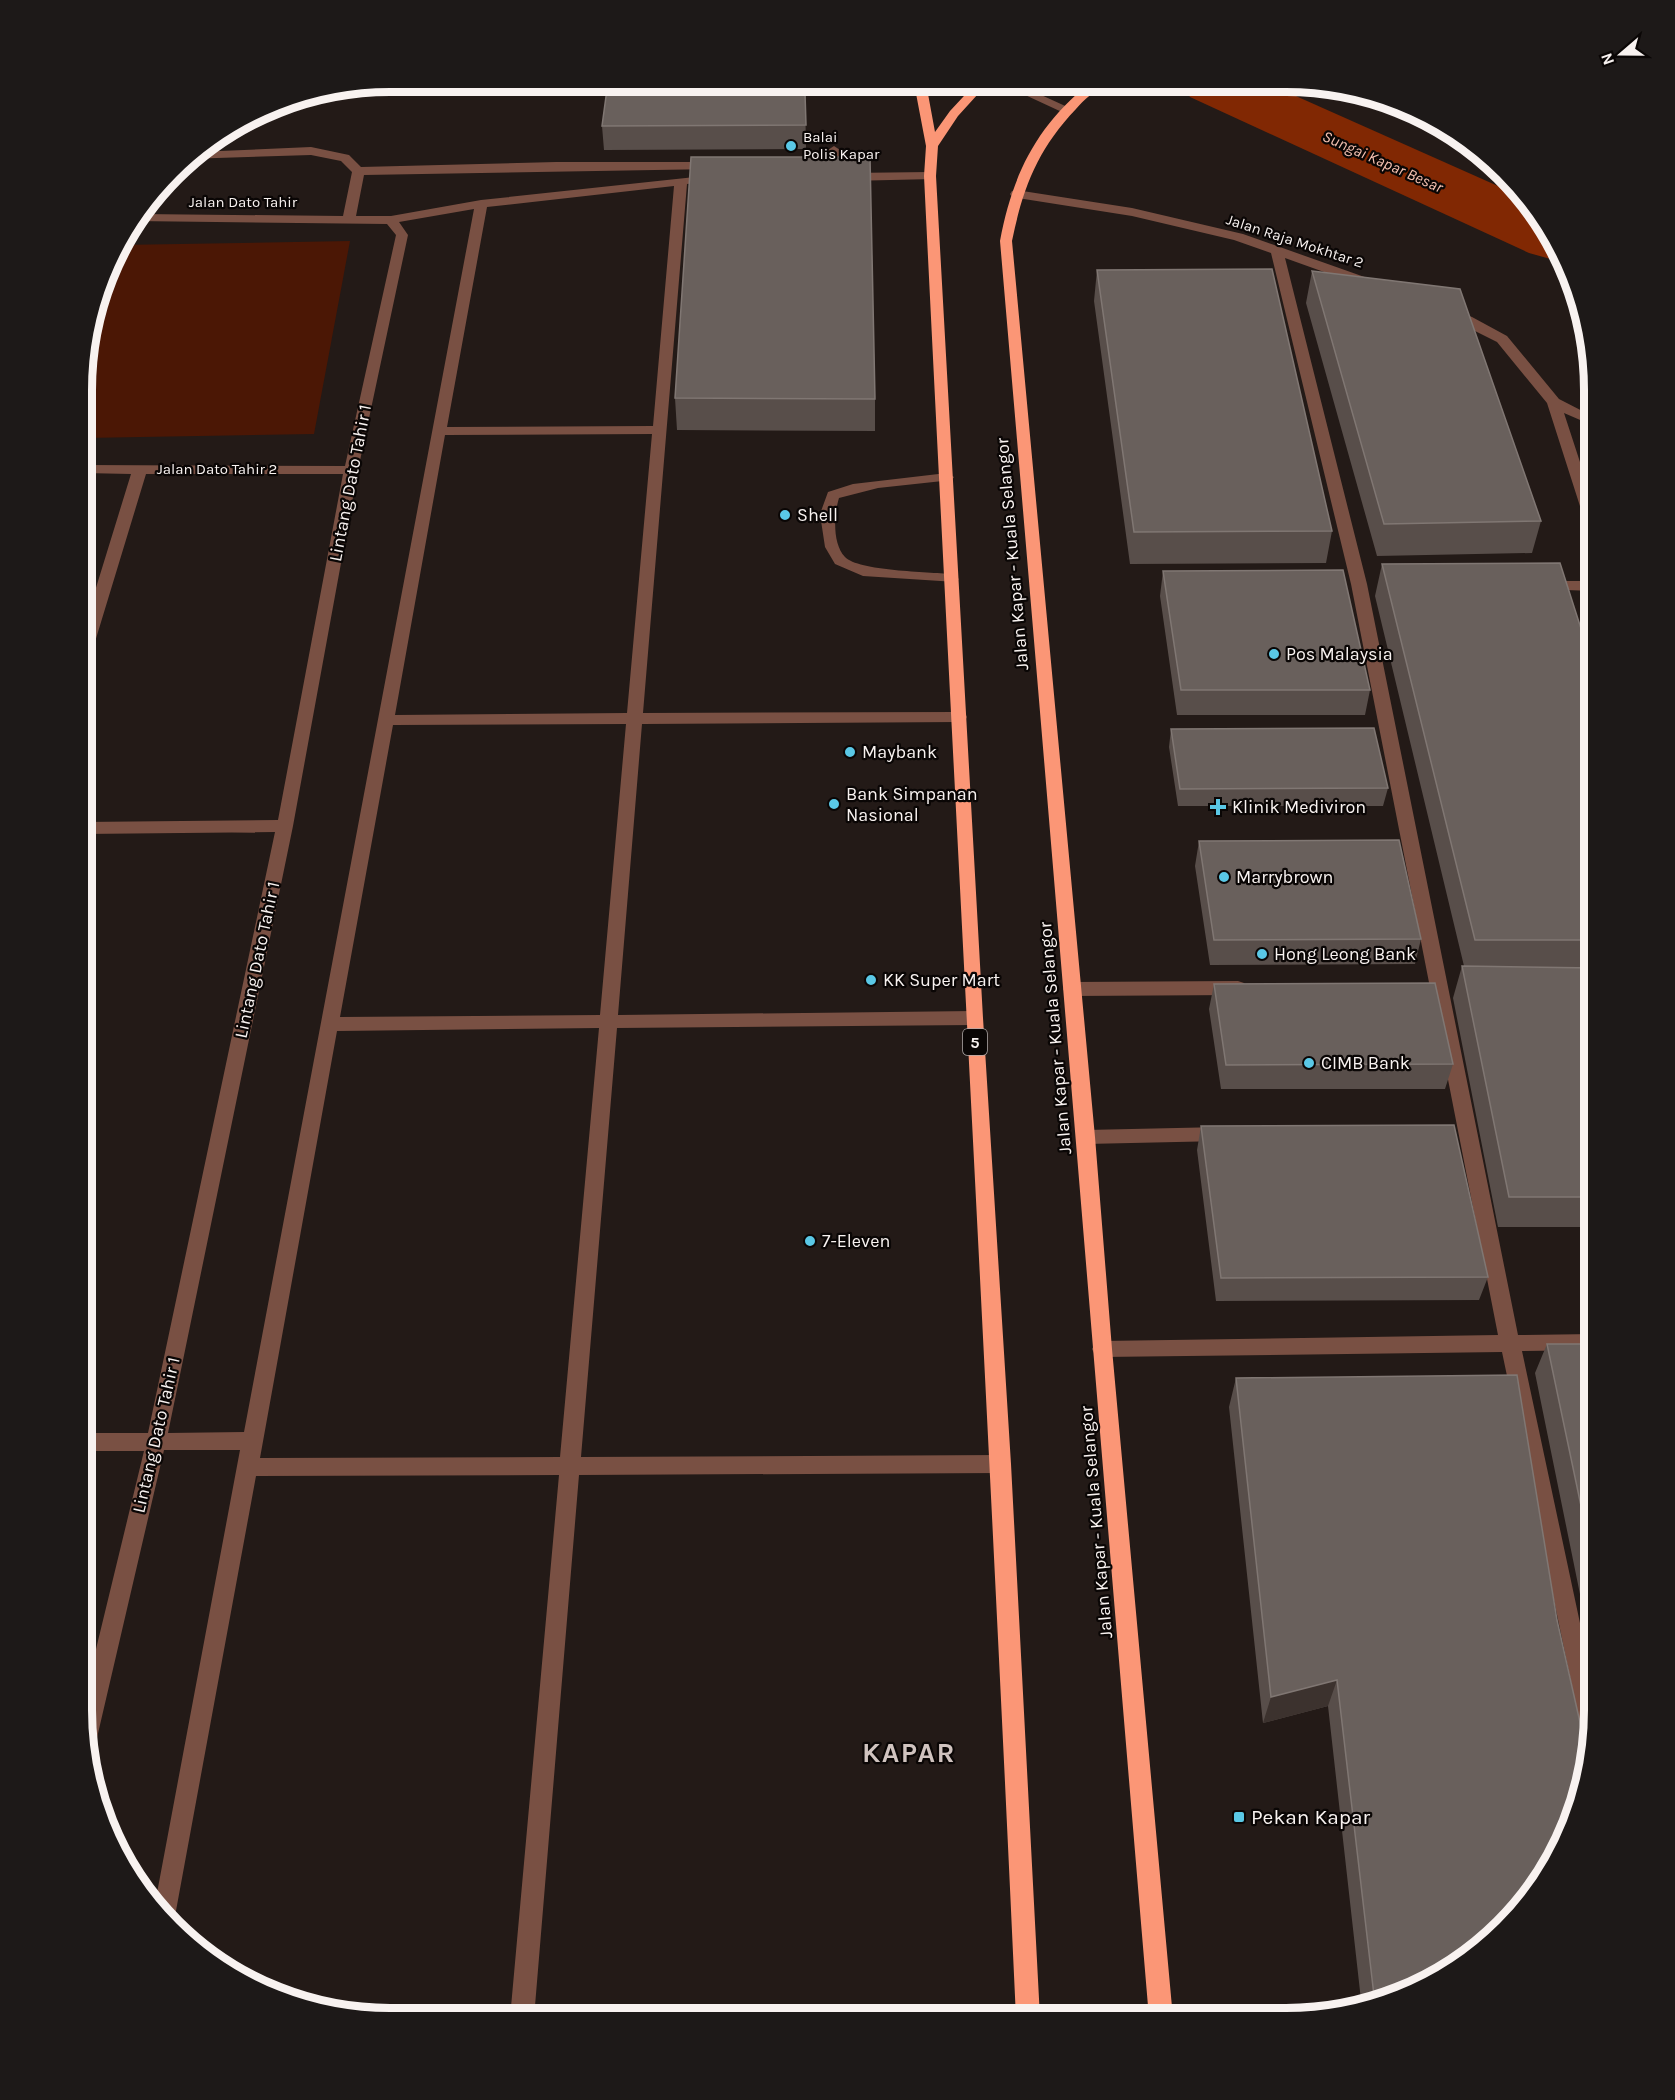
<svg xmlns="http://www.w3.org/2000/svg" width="1675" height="2100" font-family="Karla,sans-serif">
	<rect width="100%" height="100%" fill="#231a17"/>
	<!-- green -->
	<path fill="#4b1705" d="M 350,241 L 314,434 L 84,438 L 84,349 L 119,245 Z"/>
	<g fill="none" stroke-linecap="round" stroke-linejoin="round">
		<!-- river -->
		<path fill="#812803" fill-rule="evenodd" d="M 1180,83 L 1269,84 L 1527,199 L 1553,236 L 1562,258 L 1554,260 L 1529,253 L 1190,97 Z"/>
		<!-- minor -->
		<path fill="#795043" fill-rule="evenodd" d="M 999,83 L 1015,83 L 1074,110 L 1072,113 L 1064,113 Z
			M 834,146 L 840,150 L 839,163 L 816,169 L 812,168 L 810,165 L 812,162 L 829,158 L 828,150 Z
			M 311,147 L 349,155 L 361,167 L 556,162 L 718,162 L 720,165 L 718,168 L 714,169 L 364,175 L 356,216 L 391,216 L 481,200 L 695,177 L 697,180 L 695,183 L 687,184 L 643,713 L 959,712 L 965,713 L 967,717 L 965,721 L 959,722 L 642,724 L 618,1015 L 974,1011 L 980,1013 L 983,1018 L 980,1023 L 974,1025 L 617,1028 L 581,1457 L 1001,1455 L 1008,1458 L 1011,1464 L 1008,1470 L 1001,1473 L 579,1475 L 534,2018 L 510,2018 L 559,1475 L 256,1476 L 173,1927 L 154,1909 L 240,1450 L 164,1450 L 96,1742 L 93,1750 L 87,1752 L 81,1711 L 144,1451 L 82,1451 L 82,1433 L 148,1433 L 275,832 L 83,834 L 83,822 L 278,820 L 343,474 L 146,474 L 91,655 L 83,660 L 83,630 L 131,474 L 83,473 L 83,465 L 345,466 L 396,235 L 387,224 L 134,221 L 140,214 L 343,216 L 352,172 L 341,161 L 311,155 L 185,159 L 196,152 ZM 674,186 L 653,426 L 447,427 L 487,207 ZM 474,209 L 244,1432 L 168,1433 L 293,826 L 358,470 L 408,235 L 399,222 ZM 652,434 L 627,713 L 395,715 L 445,435 ZM 626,724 L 600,1015 L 340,1017 L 393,725 ZM 599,1028 L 560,1457 L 260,1458 L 337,1031 Z
			M 930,172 L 934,173 L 936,176 L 934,179 L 848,181 L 842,177 L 848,173 Z
			M 1016,190 L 1132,208 L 1243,234 L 1373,280 L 1375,283 L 1368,287 L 1363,286 L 1285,258 L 1367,584 L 1518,1335 L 1594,1334 L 1594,1350 L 1522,1351 L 1593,1684 L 1593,1730 L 1591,1744 L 1585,1742 L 1582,1734 L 1502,1352 L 1102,1357 L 1095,1355 L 1092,1349 L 1095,1343 L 1102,1341 L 1498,1335 L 1351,584 L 1271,253 L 1234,240 L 1132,216 L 1012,197 L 1010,194 L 1012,191 Z
			M 1450,309 L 1472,317 L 1507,336 L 1559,399 L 1594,417 L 1594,426 L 1564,413 L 1594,505 L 1594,533 L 1587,528 L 1547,403 L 1497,342 L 1445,316 L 1443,313 L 1445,310 Z
			M 947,473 L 954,477 L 952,480 L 878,488 L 839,498 C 834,514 832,543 845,557 C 858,571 929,572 951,574 L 959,579 L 956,582 L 863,576 L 835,564 L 825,547 L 820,514 L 828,492 L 853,484 Z
			M 1543,581 L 1594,581 L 1594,591 L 1538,589 L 1535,586 Z
			M 1238,981 L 1244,983 L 1247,988 L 1244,993 L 1238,995 L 1072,996 L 1066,994 L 1063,989 L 1066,984 L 1072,982 Z
			M 1222,1127 L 1229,1129 L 1231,1134 L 1229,1139 L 1222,1141 L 1086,1144 L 1079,1142 L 1077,1137 L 1079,1132 L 1086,1130 Z"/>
		<!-- highway -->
		<path fill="#fb9676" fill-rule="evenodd" d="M 914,83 L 926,83 L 935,132 L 950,111 L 976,83 L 988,83 L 958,116 L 938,146 L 936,176 L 983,1018 L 1011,1464 L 1040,2018 L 1016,2018 C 988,1404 954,790 924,176 L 926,146 Z
			M 1090,83 L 1103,83 C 1095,92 1084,99 1076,109 C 1038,149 1023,187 1012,241 L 1095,1137 L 1112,1349 L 1173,2018 L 1149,2018 C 1099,1426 1051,833 1000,241 C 1012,176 1036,126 1090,83 Z"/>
	</g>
	<!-- wall -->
	<path fill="#584e4a" d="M 734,82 L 734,85 L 761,93 L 805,93 L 806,149 L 604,150 L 602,126 Z
		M 1097,270 L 1332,531 L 1326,563 L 1130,564 L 1094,301 Z
		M 1312,271 L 1541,521 L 1532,553 L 1377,556 L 1306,303 Z
		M 675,398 L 875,399 L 875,431 L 677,430 Z
		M 1382,564 L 1594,669 L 1594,1227 L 1498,1227 L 1453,998 L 1462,966 L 1464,966 L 1375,596 Z
		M 1163,571 L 1370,690 L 1365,715 L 1177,715 L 1160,596 Z
		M 1171,729 L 1388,788 L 1383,806 L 1178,806 L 1169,747 Z
		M 1199,841 L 1421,939 L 1415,964 L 1210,965 L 1195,866 Z
		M 1214,984 L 1453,1064 L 1445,1089 L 1221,1089 L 1209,1009 Z
		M 1201,1126 L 1488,1277 L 1479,1300 L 1216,1301 L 1197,1150 Z
		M 1547,1344 L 1594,1344 L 1593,1658 L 1535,1373 Z
		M 1236,1378 L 1439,1978 L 1365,2008 L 1362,2009 L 1328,1706 L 1263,1723 L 1229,1407 Z"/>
	<!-- shaded-wall -->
	<path fill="#3c322e" d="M 1337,1680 L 1328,1706 L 1263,1723 L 1271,1697 Z"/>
	<!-- building -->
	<path fill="#69605c" stroke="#807773" stroke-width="1.5" d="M 608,82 L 734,82 L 734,85 L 761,85 L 761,93 L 805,93 L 806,125 L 602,126 Z
		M 691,157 L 870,157 L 875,399 L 675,398 Z
		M 1272,269 L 1332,531 L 1134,532 L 1097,270 Z
		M 1312,271 L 1460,289 L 1541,521 L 1384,524 Z
		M 1560,563 L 1594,669 L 1594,940 L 1475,940 L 1382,564 Z
		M 1343,570 L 1370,690 L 1181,690 L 1163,571 Z
		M 1374,728 L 1388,788 L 1180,789 L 1171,729 Z
		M 1399,840 L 1421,939 L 1214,940 L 1199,841 Z
		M 1462,966 L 1594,968 L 1594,1197 L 1509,1197 Z
		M 1435,983 L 1453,1064 L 1226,1065 L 1214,984 Z
		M 1454,1125 L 1488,1277 L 1221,1278 L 1201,1126 Z
		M 1547,1344 L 1594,1344 L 1593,1563 Z
		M 1517,1375 L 1557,1620 L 1588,1758 L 1578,1809 L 1542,1881 L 1489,1942 L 1439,1978 L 1375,2004 L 1337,1680 L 1271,1697 L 1236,1378 Z"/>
	<!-- markers -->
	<g fill="#5ac8e6" stroke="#0a0605" stroke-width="2">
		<circle cx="791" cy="146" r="6"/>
		<circle cx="785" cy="515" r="6"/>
		<circle cx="1274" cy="654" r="6"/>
		<circle cx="850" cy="752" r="6"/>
		<circle cx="834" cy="804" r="6"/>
		<path d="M1215 798h6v6h6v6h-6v6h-6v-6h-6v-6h6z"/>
		<circle cx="1224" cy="877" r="6"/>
		<circle cx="1262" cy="954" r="6"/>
		<circle cx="871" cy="980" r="6"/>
		<circle cx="1309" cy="1063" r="6"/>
		<circle cx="810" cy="1241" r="6"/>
		<rect x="1233" y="1811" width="12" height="12" rx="3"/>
	</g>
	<g text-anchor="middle" stroke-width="4.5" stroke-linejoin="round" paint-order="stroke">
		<!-- far-poi labels -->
		<g font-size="15" fill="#f8f2f0" stroke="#0a0605" text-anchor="start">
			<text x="803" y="142">Balai<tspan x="803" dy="17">Polis Kapar</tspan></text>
		</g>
		<!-- far-street labels -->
		<g font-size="15" fill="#f8f2f0" stroke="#0a0605">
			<text x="243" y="207">Jalan Dato Tahir</text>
			<text transform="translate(1295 241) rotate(18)" y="5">Jalan Raja Mokhtar 2</text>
			<text x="217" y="474">Jalan Dato Tahir 2</text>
		</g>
		<!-- far-water labels -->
		<g font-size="16" font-style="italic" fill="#f4c0b0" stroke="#0a0605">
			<text transform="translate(1383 161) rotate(24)" y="6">Sungai Kapar Besar</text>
		</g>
		<!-- shield labels -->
		<rect fill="#0a0605" stroke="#b1abaa" stroke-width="1.5" x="963" y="1029" width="24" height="26" rx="4.5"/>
		<g font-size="16" font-weight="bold" fill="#f8f2f0">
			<text x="975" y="1048">5</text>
		</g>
		<!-- street labels -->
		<g font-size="18" fill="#f8f2f0" stroke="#0a0605">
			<text transform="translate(350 483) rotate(-79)" y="6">Lintang Dato Tahir 1</text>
			<text transform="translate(1012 554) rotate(-95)" y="6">Jalan Kapar - Kuala Selangor</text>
			<text transform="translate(257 960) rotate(-78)" y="6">Lintang Dato Tahir 1</text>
			<text transform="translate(1055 1038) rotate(-95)" y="6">Jalan Kapar - Kuala Selangor</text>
			<text transform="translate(156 1435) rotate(-77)" y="6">Lintang Dato Tahir 1</text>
			<text transform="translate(1096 1522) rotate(-95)" y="6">Jalan Kapar - Kuala Selangor</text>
		</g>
		<!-- poi labels -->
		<g font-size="18" fill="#f8f2f0" stroke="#0a0605" text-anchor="start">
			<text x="797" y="521">Shell</text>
			<text x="1286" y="660">Pos Malaysia</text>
			<text x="862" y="758">Maybank</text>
			<text x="846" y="800">Bank Simpanan<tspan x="846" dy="21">Nasional</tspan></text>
			<text x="1232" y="813">Klinik Mediviron</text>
			<text x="1236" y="883">Marrybrown</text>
			<text x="1274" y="960">Hong Leong Bank</text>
			<text x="883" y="986">KK Super Mart</text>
			<text x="1321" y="1069">CIMB Bank</text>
			<text x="822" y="1247">7-Eleven</text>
		</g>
		<!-- near-poi labels -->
		<g font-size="21" fill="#f8f2f0" stroke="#0a0605" text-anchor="start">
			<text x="1251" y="1824">Pekan Kapar</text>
		</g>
		<!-- near-district labels -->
		<g font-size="28" font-weight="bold" letter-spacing="1.5" fill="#d0c3bf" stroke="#0a0605">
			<text x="909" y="1762">KAPAR</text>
		</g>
	</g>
	<!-- crop -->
	<path d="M0 0H1675V2100H0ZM390 92H1286A298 298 0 0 1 1584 390V1710A298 298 0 0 1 1286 2008H390A298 298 0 0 1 92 1710V390A298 298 0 0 1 390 92Z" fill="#1d1918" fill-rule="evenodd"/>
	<path fill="none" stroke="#f8f2f0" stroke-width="8" d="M390 92H1286A298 298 0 0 1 1584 390V1710A298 298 0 0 1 1286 2008H390A298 298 0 0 1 92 1710V390A298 298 0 0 1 390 92Z"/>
	<!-- north arrow -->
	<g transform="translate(1621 54) rotate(250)" stroke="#0a0605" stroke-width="4.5" paint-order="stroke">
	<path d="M0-4.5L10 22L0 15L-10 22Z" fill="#f8f2f0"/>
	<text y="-9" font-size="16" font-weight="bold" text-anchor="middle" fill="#f8f2f0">N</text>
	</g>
</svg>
